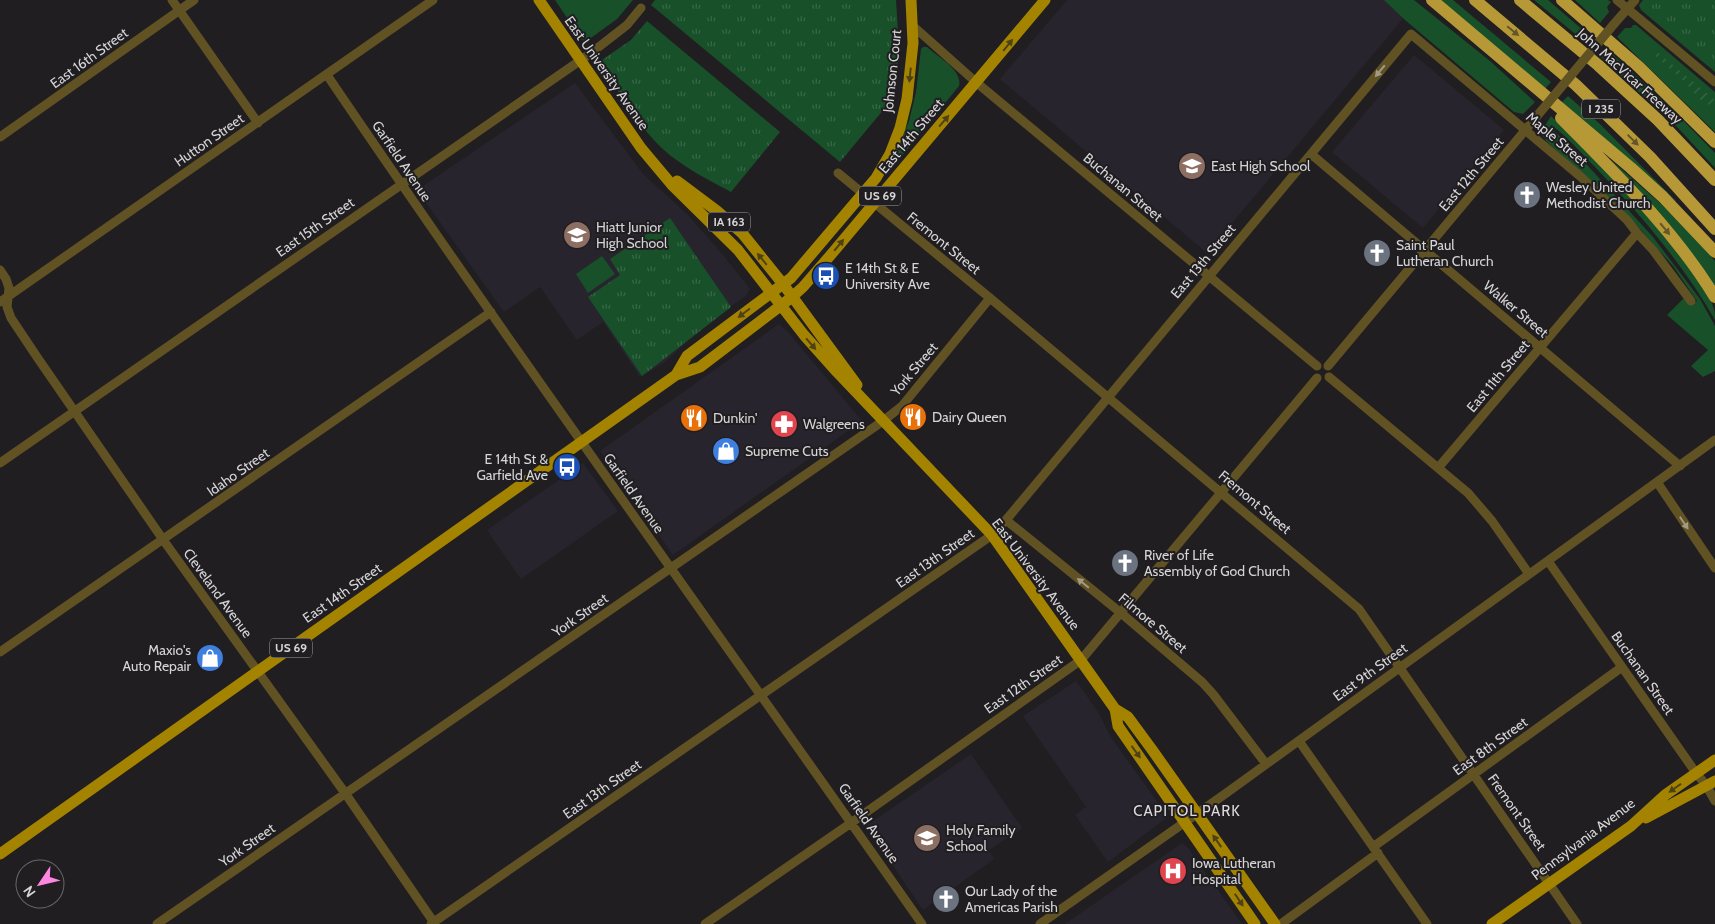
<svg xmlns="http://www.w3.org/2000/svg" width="1715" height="924" font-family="Cabin,sans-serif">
	<defs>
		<pattern id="park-tufts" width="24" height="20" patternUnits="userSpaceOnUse" patternTransform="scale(1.25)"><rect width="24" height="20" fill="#175029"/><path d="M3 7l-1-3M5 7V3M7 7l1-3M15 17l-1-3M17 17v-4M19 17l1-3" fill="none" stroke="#386847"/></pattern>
		<pattern id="garden-furrows" width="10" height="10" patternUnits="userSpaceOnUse" patternTransform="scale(1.25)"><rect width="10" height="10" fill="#175029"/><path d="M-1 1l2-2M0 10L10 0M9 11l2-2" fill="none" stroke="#386847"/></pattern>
	</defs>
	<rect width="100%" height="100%" fill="#201e21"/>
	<!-- built -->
	<path fill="#28242d" d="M 1067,0 L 1387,0 L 1406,15 L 1207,253 L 1000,79 Z
		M 1414,55 L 1504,130 L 1423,228 L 1332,152 Z
		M 575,83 L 643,174 L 687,214 L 723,255 L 750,289 L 746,296 L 708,322 L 665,362 L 640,377 L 603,322 L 577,340 L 540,287 L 504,312 L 417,190 Z
		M 779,324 L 788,332 L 862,421 L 673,555 L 600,451 Z
		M 583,463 L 618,511 L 521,579 L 487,530 Z
		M 1076,681 L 1098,712 L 1112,739 L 1166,814 L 1165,819 L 1108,862 L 1075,815 L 1086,807 L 1023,716 Z
		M 971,754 L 1022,828 L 989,850 L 994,859 L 923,910 L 866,826 Z
		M 1182,843 L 1188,848 L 1242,924 L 1065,924 Z"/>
	<!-- grass -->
	<path fill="#175029" d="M 555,0 L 633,0 L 617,19 L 584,43 Z
		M 1384,0 L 1414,0 L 1490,61 L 1535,102 L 1523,114 L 1514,112 L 1405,20 Z
		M 1439,0 L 1453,0 L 1551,82 L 1545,89 Z
		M 1534,0 L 1548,0 L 1590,36 L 1585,42 Z
		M 1575,0 L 1608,0 L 1611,2 L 1607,7 L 1609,12 L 1600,23 Z
		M 1633,25 L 1636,25 L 1715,92 L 1715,132 L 1617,37 L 1625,28 L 1631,28 Z
		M 923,47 L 927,47 C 938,57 963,70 959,86 L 888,173 L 909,121 L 916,92 L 921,49 Z
		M 1607,49 L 1672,109 L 1715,153 L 1715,168 L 1678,128 L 1601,57 Z
		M 1568,96 L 1600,124 L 1676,201 L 1675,201 L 1562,102 Z
		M 1551,116 C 1601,165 1652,216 1692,273 C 1700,284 1710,296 1714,309 C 1715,312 1715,316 1715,320 C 1683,264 1640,214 1595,167 C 1581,153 1567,136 1551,125 L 1550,127 L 1567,143 L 1653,237 L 1700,299 L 1715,326 L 1715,371 L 1703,377 L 1691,366 L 1708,350 L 1667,315 L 1684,298 L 1690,305 L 1697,301 L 1673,266 L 1621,208 L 1547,142 L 1543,136 L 1542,130 Z
		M 1610,159 L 1670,212 L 1715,261 L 1715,287 C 1686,240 1647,200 1610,159 Z
		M 602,256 L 615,274 L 588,293 L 576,274 Z"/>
	<!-- park -->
	<path fill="url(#park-tufts)" d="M 655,0 L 896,0 L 899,49 L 894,97 L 840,162 L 651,5 Z
		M 1643,0 L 1715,0 L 1715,72 L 1641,10 L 1639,5 Z
		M 647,21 L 780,132 L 731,192 C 713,182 694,173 678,161 C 644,138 621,95 599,62 L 631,40 Z
		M 670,218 L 731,307 L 642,376 L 588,297 L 620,275 L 610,259 Z"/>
	<!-- garden -->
	<path fill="url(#garden-furrows)" d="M 1652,50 L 1655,50 L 1715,100 L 1715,105 L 1709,105 L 1698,98 L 1685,82 L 1652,53 Z"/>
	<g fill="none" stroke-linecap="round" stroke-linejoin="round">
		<!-- minor -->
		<path stroke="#615223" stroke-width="9" d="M 172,0 L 258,123
			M 1617,0 L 1715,82
			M 1614,24 L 1635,0
			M 913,26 L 977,83 L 1317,366
			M 327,75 C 521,361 724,641 922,924
			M 0,137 L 194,0
			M 1311,154 L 1680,466
			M 838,173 L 990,298 L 1359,609 L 1577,924
			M 0,270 L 6,279 L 9,288 L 7,307 L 11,318 L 37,357 L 164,541 L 345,793 L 435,924
			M 0,302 L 433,0
			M 1328,366 L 1537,116
			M 1329,377 L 1468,493 L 1492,521 L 1529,574
			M 0,463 L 591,53 L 627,25 L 641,8
			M 1438,468 L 1637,233
			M 1657,482 L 1715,568
			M 1006,520 L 1121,613 L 1202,682 L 1213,694 L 1266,764
			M 1548,561 L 1696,773 L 1706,785 L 1715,801
			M 0,652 L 491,312
			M 1299,741 L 1427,924
			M 1373,847 L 1622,667
			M 157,924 L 883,421 L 902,406 L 990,298
			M 431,924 L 992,535 L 1006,520 L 1411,34 L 1581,177 L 1627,220 L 1637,233 L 1653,250 L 1691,301
			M 705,924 L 851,823 L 1081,660 L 1317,378
			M 1040,924 L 1225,794 L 1715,440
			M 1281,924 L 1378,853"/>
		<!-- major -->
		<path stroke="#a38300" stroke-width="11" d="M 539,0 L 641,148 L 672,185 L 738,250 L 804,335 L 837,372 L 992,535 L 1115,709 L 1118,726 L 1255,924
			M 677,181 L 717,211 L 742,233 L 783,284 L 857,385
			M 676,375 L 687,356 L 791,278 L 876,178 L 890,154 L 900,128 L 907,99 L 913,43 L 911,0
			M 1115,709 L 1128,717 L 1153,751 L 1275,924
			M 1646,818 L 1715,781
			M 0,854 L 676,375 L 700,367 L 792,297 L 803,287 L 829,257 L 1045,0
			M 1492,924 L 1631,826 L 1665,795 L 1715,760"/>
		<!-- highway -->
		<path stroke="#b69936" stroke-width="12" d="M 1432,0 L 1631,168 L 1663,197 L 1715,252
			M 1475,0 L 1576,85 L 1650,157 L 1715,229
			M 1520,0 L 1598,65 L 1658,120 L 1715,180
			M 1562,0 L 1639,67 L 1715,142
			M 1561,118 C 1616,174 1674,230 1715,297"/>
		<!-- minor-bridge -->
		<path stroke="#615223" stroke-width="9" d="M 1537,116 L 1614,24"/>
	</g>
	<!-- one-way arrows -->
	<defs><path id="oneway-solid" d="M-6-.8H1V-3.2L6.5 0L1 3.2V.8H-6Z" transform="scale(1.25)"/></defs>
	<g fill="#64552a">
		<use href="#oneway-solid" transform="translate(1513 31) rotate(39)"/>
		<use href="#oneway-solid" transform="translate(1633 140) rotate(44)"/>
		<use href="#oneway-solid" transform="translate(1665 229) rotate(50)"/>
	</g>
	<g fill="#4e4115">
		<use href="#oneway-solid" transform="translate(1008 45) rotate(-51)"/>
		<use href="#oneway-solid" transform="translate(910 75) rotate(96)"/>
		<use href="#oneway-solid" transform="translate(944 121) rotate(-49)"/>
		<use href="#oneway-solid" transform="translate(839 245) rotate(-50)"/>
		<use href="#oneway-solid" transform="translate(762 259) rotate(-129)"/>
		<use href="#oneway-solid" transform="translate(744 313) rotate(143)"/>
		<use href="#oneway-solid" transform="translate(811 344) rotate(49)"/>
		<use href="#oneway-solid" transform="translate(1136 752) rotate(54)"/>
		<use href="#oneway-solid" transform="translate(1675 788) rotate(145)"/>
		<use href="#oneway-solid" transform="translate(1217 841) rotate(-125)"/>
		<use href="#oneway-solid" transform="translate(1239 900) rotate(56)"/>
	</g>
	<g fill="#a19a85">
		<use href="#oneway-solid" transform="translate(1380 71) rotate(130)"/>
		<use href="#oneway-solid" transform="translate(1684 523) rotate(56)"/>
		<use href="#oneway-solid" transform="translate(1083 583) rotate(-141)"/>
	</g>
	<!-- icons -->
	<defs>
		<g id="school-disc" transform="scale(1.4375)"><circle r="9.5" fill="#8d6e63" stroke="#201e21"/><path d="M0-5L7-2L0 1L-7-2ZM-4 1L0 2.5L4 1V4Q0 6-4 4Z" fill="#fff"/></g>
		<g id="church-disc" transform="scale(1.4375)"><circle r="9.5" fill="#6b7280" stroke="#201e21"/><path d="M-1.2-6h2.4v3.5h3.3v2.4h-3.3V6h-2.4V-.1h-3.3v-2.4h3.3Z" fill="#fff"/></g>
		<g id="bus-disc" transform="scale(1.4375)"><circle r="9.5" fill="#1a4fb4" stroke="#201e21"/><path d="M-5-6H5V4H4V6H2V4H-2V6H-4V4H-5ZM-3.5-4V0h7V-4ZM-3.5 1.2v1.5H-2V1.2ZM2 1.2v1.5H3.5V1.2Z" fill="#fff"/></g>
		<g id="restaurant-disc" transform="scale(1.4375)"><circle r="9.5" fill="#e8710a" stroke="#201e21"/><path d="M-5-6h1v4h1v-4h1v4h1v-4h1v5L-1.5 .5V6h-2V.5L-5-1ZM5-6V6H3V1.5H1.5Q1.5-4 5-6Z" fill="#fff"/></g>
		<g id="pharmacy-disc" transform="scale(1.4375)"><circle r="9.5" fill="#e0444e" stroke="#201e21"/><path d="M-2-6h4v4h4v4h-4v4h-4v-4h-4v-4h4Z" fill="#fff"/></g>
		<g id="shop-disc" transform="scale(1.4375)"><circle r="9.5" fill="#3f7fe0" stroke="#201e21"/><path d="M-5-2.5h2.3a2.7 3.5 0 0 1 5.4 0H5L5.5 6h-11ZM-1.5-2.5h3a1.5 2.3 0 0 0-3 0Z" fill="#fff"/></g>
		<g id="hospital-disc" transform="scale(1.4375)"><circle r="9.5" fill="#e0444e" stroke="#201e21"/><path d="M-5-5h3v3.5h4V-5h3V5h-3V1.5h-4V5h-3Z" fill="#fff"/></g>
	</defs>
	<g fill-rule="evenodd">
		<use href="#school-disc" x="1192" y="166"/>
		<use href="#church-disc" x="1527" y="195"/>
		<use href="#school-disc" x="577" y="235"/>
		<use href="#church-disc" x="1377" y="253"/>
		<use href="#bus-disc" x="826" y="276"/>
		<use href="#restaurant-disc" x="913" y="417"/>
		<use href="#restaurant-disc" x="694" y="418"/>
		<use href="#pharmacy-disc" x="784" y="424"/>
		<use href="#shop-disc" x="726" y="451"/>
		<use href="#bus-disc" x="567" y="467"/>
		<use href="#church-disc" x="1125" y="563"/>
		<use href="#shop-disc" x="210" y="658"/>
		<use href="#school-disc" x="927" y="838"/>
		<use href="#hospital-disc" x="1173" y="871"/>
		<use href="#church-disc" x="946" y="899"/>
	</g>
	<g text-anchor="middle" stroke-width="4" stroke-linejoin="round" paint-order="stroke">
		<!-- shield labels -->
		<g fill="#201e21" stroke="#9f9da0" stroke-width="1">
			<rect x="1582" y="99.5" width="38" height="19" rx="4"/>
			<rect x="859" y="186.5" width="42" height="19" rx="4"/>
			<rect x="708" y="212.5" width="42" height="19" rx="4"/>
			<rect x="270" y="638.5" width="42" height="19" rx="4"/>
		</g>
		<g font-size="12" font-weight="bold" fill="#d5d4d6">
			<text x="1601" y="113">I 235</text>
			<text x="880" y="200">US 69</text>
			<text x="729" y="226">IA 163</text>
			<text x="291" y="652">US 69</text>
		</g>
		<!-- street labels -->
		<g font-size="14" fill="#d5d4d6" stroke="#201e21">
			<text transform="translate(89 58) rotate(-36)" y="5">East 16th Street</text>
			<text transform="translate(892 71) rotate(-84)" y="5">Johnson Court</text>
			<text transform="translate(607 73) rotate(55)" y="5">East University Avenue</text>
			<text transform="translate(1630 76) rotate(42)" y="5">John MacVicar Freeway</text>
			<text transform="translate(911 136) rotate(-50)" y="5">East 14th Street</text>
			<text transform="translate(1557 139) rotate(40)" y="5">Maple Street</text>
			<text transform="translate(209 140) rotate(-35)" y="5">Hutton Street</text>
			<text transform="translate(402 161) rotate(56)" y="5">Garfield Avenue</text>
			<text transform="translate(1471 174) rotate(-50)" y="5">East 12th Street</text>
			<text transform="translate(1123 187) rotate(40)" y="5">Buchanan Street</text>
			<text transform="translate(315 227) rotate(-35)" y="5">East 15th Street</text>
			<text transform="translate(944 243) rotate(39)" y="5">Fremont Street</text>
			<text transform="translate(1203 261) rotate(-50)" y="5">East 13th Street</text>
			<text transform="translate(1516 309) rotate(40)" y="5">Walker Street</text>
			<text transform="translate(914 369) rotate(-50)" y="5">York Street</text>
			<text transform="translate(1498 376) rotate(-50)" y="5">East 11th Street</text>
			<text transform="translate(238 472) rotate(-35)" y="5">Idaho Street</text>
			<text transform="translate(634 493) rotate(55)" y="5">Garfield Avenue</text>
			<text transform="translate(1255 502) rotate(40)" y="5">Fremont Street</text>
			<text transform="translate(935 558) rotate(-35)" y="5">East 13th Street</text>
			<text transform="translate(1036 574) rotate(53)" y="5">East University Avenue</text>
			<text transform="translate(218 593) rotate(54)" y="5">Cleveland Avenue</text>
			<text transform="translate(342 593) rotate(-35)" y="5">East 14th Street</text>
			<text transform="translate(580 615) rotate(-35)" y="5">York Street</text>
			<text transform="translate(1153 623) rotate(40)" y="5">Filmore Street</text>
			<text transform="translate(1370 672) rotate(-36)" y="5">East 9th Street</text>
			<text transform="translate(1643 673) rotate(55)" y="5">Buchanan Street</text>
			<text transform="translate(1023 684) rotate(-35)" y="5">East 12th Street</text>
			<text transform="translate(1490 746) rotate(-36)" y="5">East 8th Street</text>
			<text transform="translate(602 789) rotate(-35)" y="5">East 13th Street</text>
			<text transform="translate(1517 812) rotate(55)" y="5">Fremont Street</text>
			<text transform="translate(869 823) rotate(55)" y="5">Garfield Avenue</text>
			<text transform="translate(1583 839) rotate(-37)" y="5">Pennsylvania Avenue</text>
			<text transform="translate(247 845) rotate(-35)" y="5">York Street</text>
		</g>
		<!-- poi labels -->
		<g font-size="14" fill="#d5d4d6" stroke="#201e21" text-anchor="start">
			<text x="1211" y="171">East High School</text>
			<text x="1546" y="192">Wesley United<tspan x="1546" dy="16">Methodist Church</tspan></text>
			<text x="596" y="232">Hiatt Junior<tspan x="596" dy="16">High School</tspan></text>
			<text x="1396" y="250">Saint Paul<tspan x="1396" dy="16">Lutheran Church</tspan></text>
			<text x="845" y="273">E 14th St &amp; E<tspan x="845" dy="16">University Ave</tspan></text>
			<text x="932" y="422">Dairy Queen</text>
			<text x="713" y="423">Dunkin'</text>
			<text x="803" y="429">Walgreens</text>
			<text x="745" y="456">Supreme Cuts</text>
			<text x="548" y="464" text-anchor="end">E 14th St &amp;<tspan x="548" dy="16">Garfield Ave</tspan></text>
			<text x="1144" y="560">River of Life<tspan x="1144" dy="16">Assembly of God Church</tspan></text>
			<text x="191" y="655" text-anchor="end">Maxio's<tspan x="191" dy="16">Auto Repair</tspan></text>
			<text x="946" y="835">Holy Family<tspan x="946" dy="16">School</tspan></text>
			<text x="1192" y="868">Iowa Lutheran<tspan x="1192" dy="16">Hospital</tspan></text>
			<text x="965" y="896">Our Lady of the<tspan x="965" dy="16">Americas Parish</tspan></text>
		</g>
		<!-- neighbourhood labels -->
		<g font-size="15" letter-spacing="1" fill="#dcdade" stroke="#201e21">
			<text x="1187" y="816">CAPITOL PARK</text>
		</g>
	</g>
	<!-- north arrow -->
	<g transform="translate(40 884) rotate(235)"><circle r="24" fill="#201e21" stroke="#686769"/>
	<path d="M0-4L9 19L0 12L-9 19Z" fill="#fd86e1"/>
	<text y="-8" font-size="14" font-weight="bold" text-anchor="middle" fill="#d5d4d6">N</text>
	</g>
</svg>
